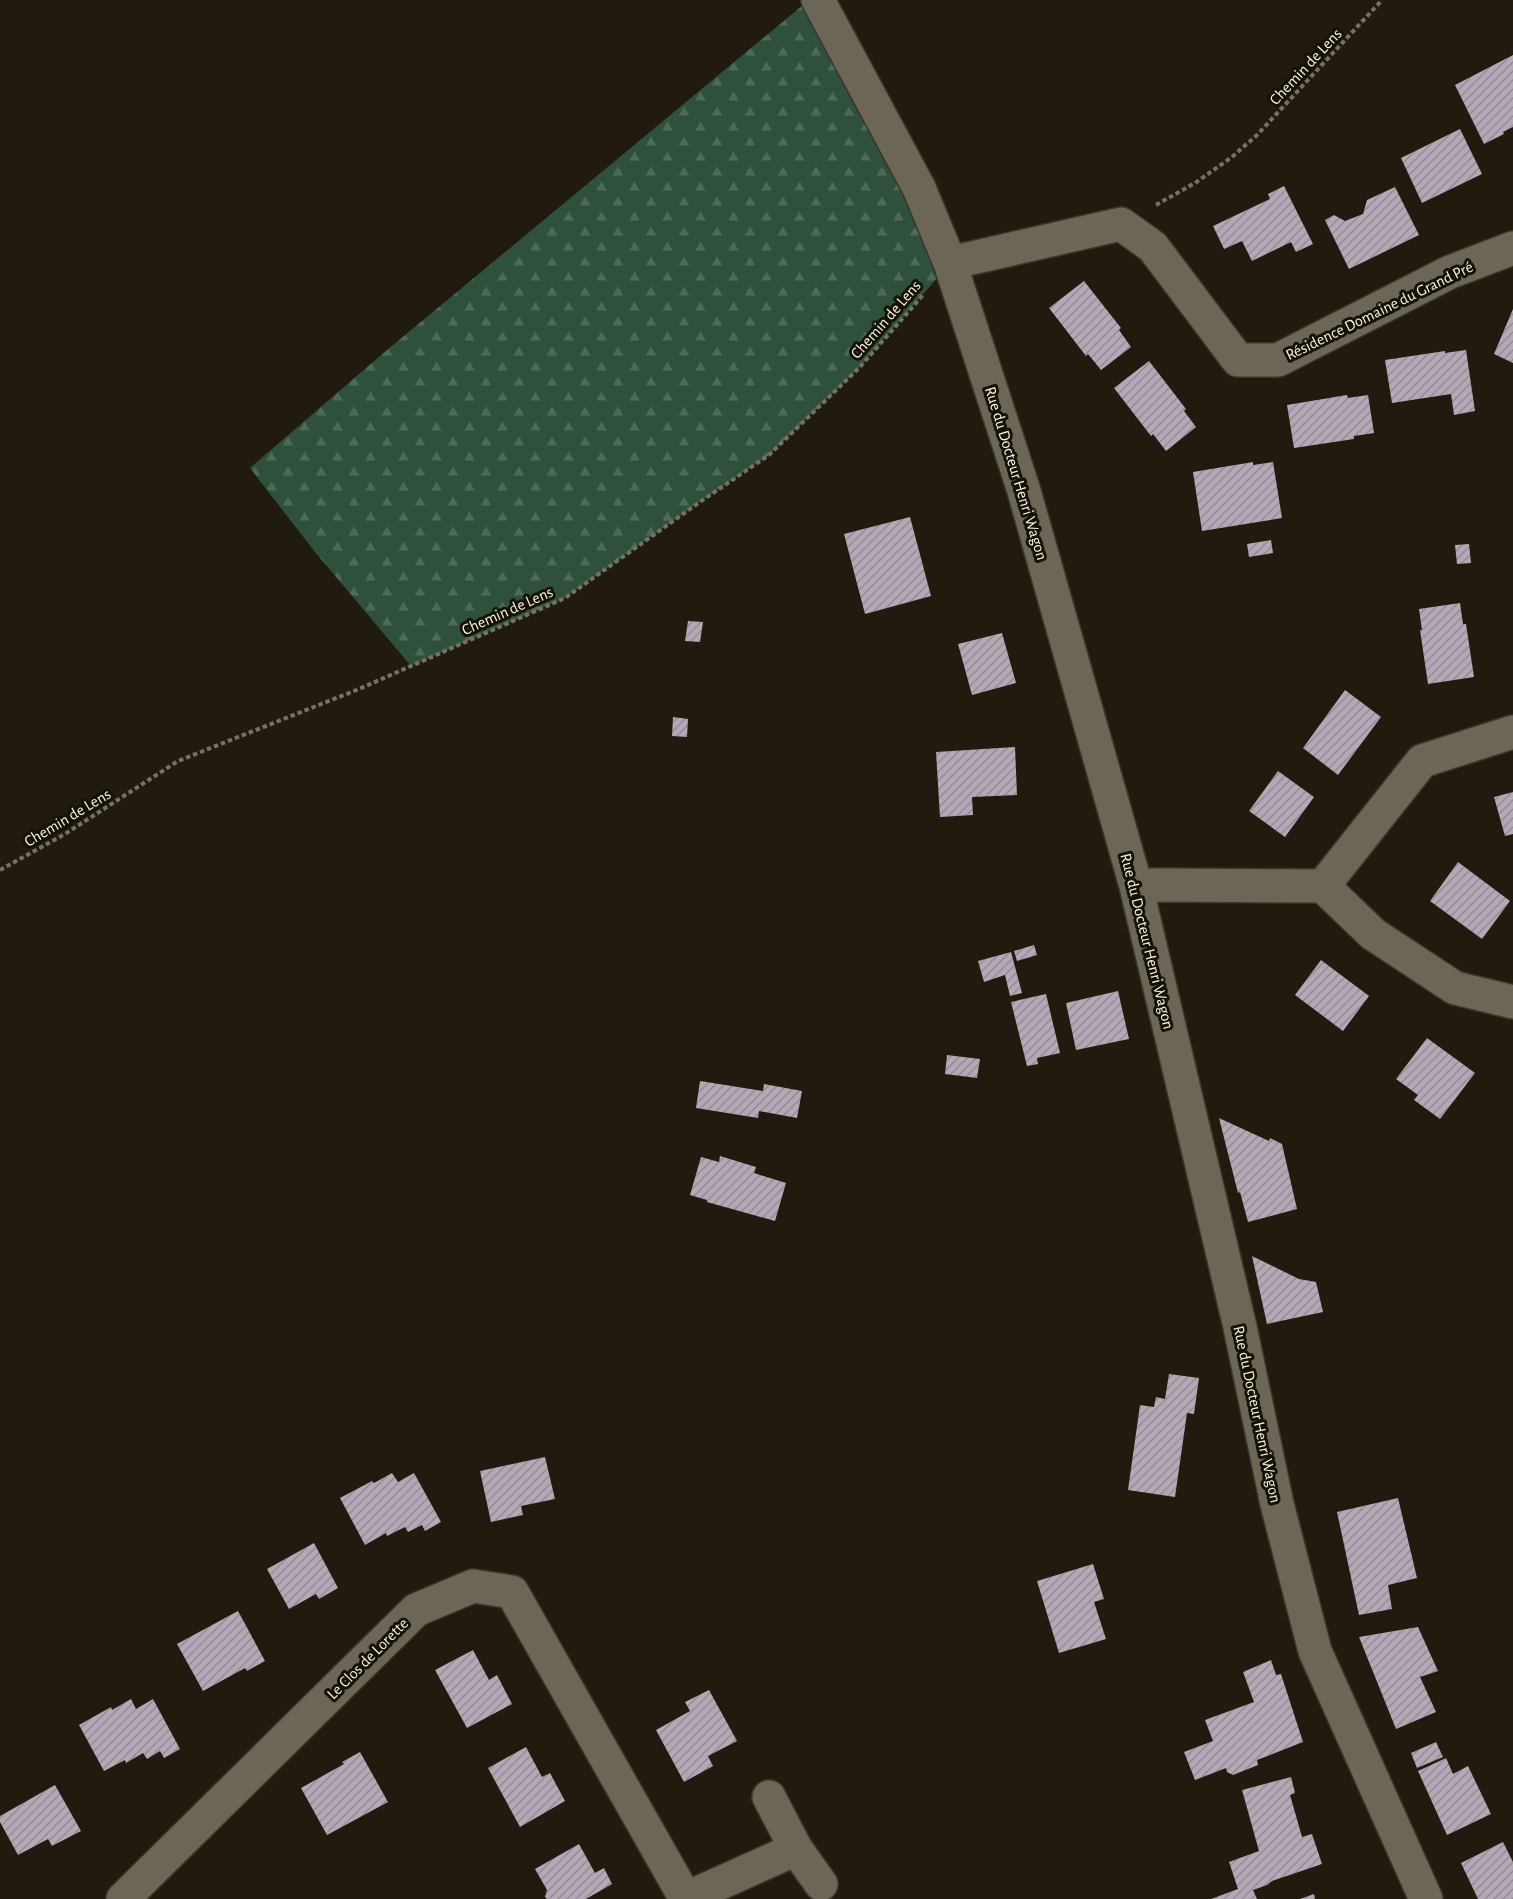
<svg xmlns="http://www.w3.org/2000/svg" width="1513" height="1899" font-family="'Alegreya Sans',sans-serif">
	<defs>
		<pattern id="forest-firs" width="22" height="20" patternUnits="userSpaceOnUse" patternTransform="scale(1.5)"><rect width="22" height="20" fill="#2e503d"/><path d="M5 1l3.5 6h-7zM16 11l3.5 6h-7z" fill="#4d6a59"/></pattern>
		<pattern id="building-hatch" width="6" height="6" patternUnits="userSpaceOnUse" patternTransform="scale(1.5)"><rect width="6" height="6" fill="#b4a8b7"/><path d="M-1 1l2-2M0 6l6-6M5 7l2-2" fill="none" stroke="#948c95"/></pattern>
	</defs>
	<rect width="100%" height="100%" fill="#201b0e"/>
	<!-- forest -->
	<path fill="url(#forest-firs)" d="M 809,0 L 950,263 L 859,368 L 769,455 L 697,504 L 565,598 L 411,666 L 315,552 L 250,468 L 387,350 Z"/>
	<!-- building -->
	<path fill="url(#building-hatch)" d="M 1513,55 L 1513,127 L 1503,132 L 1504,134 L 1484,144 L 1455,85 Z
		M 1460,129 L 1482,174 L 1422,203 L 1401,158 Z
		M 1284,186 L 1313,244 L 1296,252 L 1291,242 L 1252,261 L 1242,241 L 1224,249 L 1213,226 L 1270,199 L 1268,194 Z
		M 1395,187 L 1419,235 L 1349,269 L 1325,220 L 1334,215 L 1345,221 L 1363,214 L 1367,200 Z
		M 1084,281 L 1121,328 L 1119,330 L 1131,347 L 1101,370 L 1088,354 L 1086,356 L 1049,308 Z
		M 1513,309 L 1513,363 L 1494,354 Z
		M 1466,350 L 1475,411 L 1454,415 L 1451,394 L 1392,403 L 1385,360 L 1445,351 L 1445,353 Z
		M 1149,361 L 1186,409 L 1184,411 L 1196,427 L 1166,451 L 1153,434 L 1151,436 L 1114,388 Z
		M 1347,395 L 1348,398 L 1368,395 L 1374,433 L 1354,436 L 1354,439 L 1294,448 L 1287,405 Z
		M 1253,462 L 1253,465 L 1273,462 L 1282,518 L 1202,531 L 1193,472 Z
		M 910,517 L 931,596 L 865,614 L 844,534 Z
		M 1271,540 L 1273,553 L 1249,557 L 1247,544 Z
		M 1469,544 L 1471,563 L 1457,564 L 1455,545 Z
		M 1460,603 L 1463,624 L 1466,624 L 1474,677 L 1428,684 L 1420,630 L 1422,630 L 1419,609 Z
		M 688,621 L 703,622 L 700,642 L 685,641 Z
		M 1002,633 L 1016,683 L 972,695 L 958,644 Z
		M 1345,690 L 1381,717 L 1338,775 L 1303,748 Z
		M 673,717 L 688,719 L 687,737 L 672,736 Z
		M 1015,747 L 1017,795 L 972,797 L 973,815 L 940,817 L 936,752 Z
		M 1278,771 L 1314,797 L 1285,837 L 1249,811 Z
		M 1513,792 L 1513,834 L 1505,836 L 1494,797 Z
		M 1458,862 L 1510,901 L 1482,939 L 1430,901 Z
		M 1034,945 L 1037,955 L 1017,961 L 1014,951 Z
		M 1011,952 L 1022,993 L 1010,996 L 1005,975 L 984,982 L 978,961 Z
		M 1321,960 L 1369,996 L 1343,1031 L 1295,995 Z
		M 1118,991 L 1129,1039 L 1076,1050 L 1066,1003 Z
		M 1046,994 L 1060,1053 L 1037,1058 L 1038,1064 L 1027,1066 L 1011,1002 Z
		M 1427,1038 L 1475,1073 L 1440,1119 L 1414,1100 L 1418,1095 L 1396,1079 Z
		M 947,1055 L 980,1059 L 977,1078 L 945,1074 Z
		M 700,1081 L 763,1091 L 764,1084 L 802,1091 L 797,1118 L 759,1111 L 758,1118 L 696,1108 Z
		M 1219,1118 L 1269,1141 L 1270,1138 L 1282,1144 L 1297,1209 L 1248,1222 L 1240,1192 L 1238,1193 Z
		M 720,1156 L 756,1167 L 754,1173 L 786,1183 L 775,1221 L 707,1202 L 707,1200 L 690,1195 L 701,1157 L 719,1162 Z
		M 1252,1256 L 1299,1279 L 1316,1282 L 1323,1312 L 1267,1324 Z
		M 1169,1374 L 1199,1378 L 1194,1414 L 1187,1413 L 1175,1497 L 1128,1490 L 1140,1405 L 1154,1407 L 1156,1397 L 1165,1399 Z
		M 545,1457 L 555,1499 L 521,1506 L 523,1515 L 491,1522 L 480,1471 Z
		M 392,1473 L 398,1482 L 414,1473 L 441,1522 L 425,1531 L 422,1525 L 408,1532 L 405,1527 L 387,1536 L 386,1533 L 365,1545 L 340,1498 L 372,1481 L 374,1483 Z
		M 1398,1498 L 1417,1578 L 1388,1585 L 1392,1609 L 1359,1615 L 1337,1512 Z
		M 314,1543 L 338,1588 L 319,1599 L 316,1594 L 289,1609 L 267,1569 Z
		M 1093,1564 L 1104,1599 L 1094,1602 L 1106,1639 L 1059,1653 L 1037,1581 Z
		M 238,1611 L 265,1661 L 247,1671 L 245,1668 L 203,1691 L 177,1644 Z
		M 1418,1627 L 1438,1671 L 1420,1677 L 1436,1712 L 1396,1729 L 1359,1637 Z
		M 473,1650 L 489,1680 L 497,1675 L 512,1704 L 467,1728 L 435,1670 Z
		M 1271,1660 L 1276,1675 L 1281,1674 L 1303,1742 L 1257,1760 L 1258,1765 L 1233,1775 L 1227,1772 L 1226,1768 L 1195,1780 L 1184,1752 L 1213,1741 L 1205,1720 L 1254,1702 L 1243,1672 Z
		M 709,1690 L 737,1741 L 708,1756 L 713,1766 L 684,1782 L 656,1730 L 690,1711 L 685,1702 Z
		M 131,1699 L 136,1709 L 153,1699 L 180,1749 L 164,1758 L 160,1751 L 147,1759 L 143,1753 L 126,1763 L 125,1760 L 104,1771 L 79,1725 L 111,1707 L 112,1710 Z
		M 1436,1742 L 1443,1757 L 1417,1768 L 1411,1753 Z
		M 526,1747 L 542,1777 L 550,1773 L 565,1801 L 520,1827 L 488,1768 Z
		M 360,1752 L 388,1802 L 327,1835 L 301,1788 L 344,1764 L 342,1762 Z
		M 1446,1758 L 1453,1774 L 1468,1766 L 1491,1814 L 1447,1835 L 1418,1771 Z
		M 1291,1777 L 1295,1793 L 1290,1795 L 1302,1837 L 1312,1834 L 1322,1864 L 1272,1881 L 1267,1885 L 1253,1890 L 1257,1899 L 1211,1899 L 1238,1889 L 1229,1862 L 1259,1851 L 1242,1790 Z
		M 55,1785 L 81,1831 L 52,1846 L 48,1839 L 18,1855 L 0,1822 L 0,1816 Z
		M 1503,1842 L 1513,1862 L 1513,1899 L 1478,1899 L 1461,1863 Z
		M 579,1844 L 595,1873 L 604,1868 L 612,1884 L 586,1899 L 547,1899 L 545,1897 L 547,1890 L 535,1869 Z
		M 1314,1894 L 1315,1899 L 1300,1899 Z"/>
	<g fill="none" stroke-linecap="round" stroke-linejoin="round">
		<!-- minor casing -->
		<g stroke="#39362f" stroke-width="36">
			<path id="minor" d="M 818,0 L 919,188 L 950,263 L 1024,491 L 1136,886 L 1240,1327 L 1277,1504 L 1315,1651 L 1426,1899
				M 950,263 L 1121,224 L 1153,247 L 1238,360 L 1278,360 L 1450,272 L 1513,248
				M 1136,886 L 1155,885 L 1323,886 L 1422,761 L 1513,732
				M 1323,886 L 1373,934 L 1455,988 L 1513,1002
				M 796,1849 L 821,1884
				M 687,1898 L 796,1849 L 769,1797
				M 123,1899 L 416,1610 L 473,1586 L 512,1592 L 686,1899"/>
		</g>
		<!-- path -->
		<path stroke="#757165" stroke-width="4" stroke-dasharray="4.5 3" stroke-linecap="butt" d="M 1156,205 L 1195,183 L 1232,157 L 1257,135 L 1382,0
			M 0,870 L 65,834 L 178,761 L 359,689 L 565,598 L 697,504 L 769,455 L 859,368 L 923,295"/>
		<!-- minor -->
		<use href="#minor" stroke="#6c6657" stroke-width="33"/>
	</g>
	<g text-anchor="middle" stroke-width="6" stroke-linejoin="round" paint-order="stroke">
		<!-- street labels -->
		<g font-size="16" fill="#f7f4eb" stroke="#171206">
			<text transform="translate(1305 66) rotate(-47)" y="6">Chemin de Lens</text>
			<text transform="translate(1379 310) rotate(-26)" y="6">Résidence Domaine du Grand Pré</text>
			<text transform="translate(885 319) rotate(-49)" y="6">Chemin de Lens</text>
			<text transform="translate(1017 473) rotate(73)" y="6">Rue du Docteur Henri Wagon</text>
			<text transform="translate(507 610) rotate(-24)" y="6">Chemin de Lens</text>
			<text transform="translate(67 817) rotate(-31)" y="6">Chemin de Lens</text>
			<text transform="translate(1148 941) rotate(76)" y="6">Rue du Docteur Henri Wagon</text>
			<text transform="translate(1258 1414) rotate(78)" y="6">Rue du Docteur Henri Wagon</text>
			<text transform="translate(367 1658) rotate(-45)" y="6">Le Clos de Lorette</text>
		</g>
	</g>
</svg>
